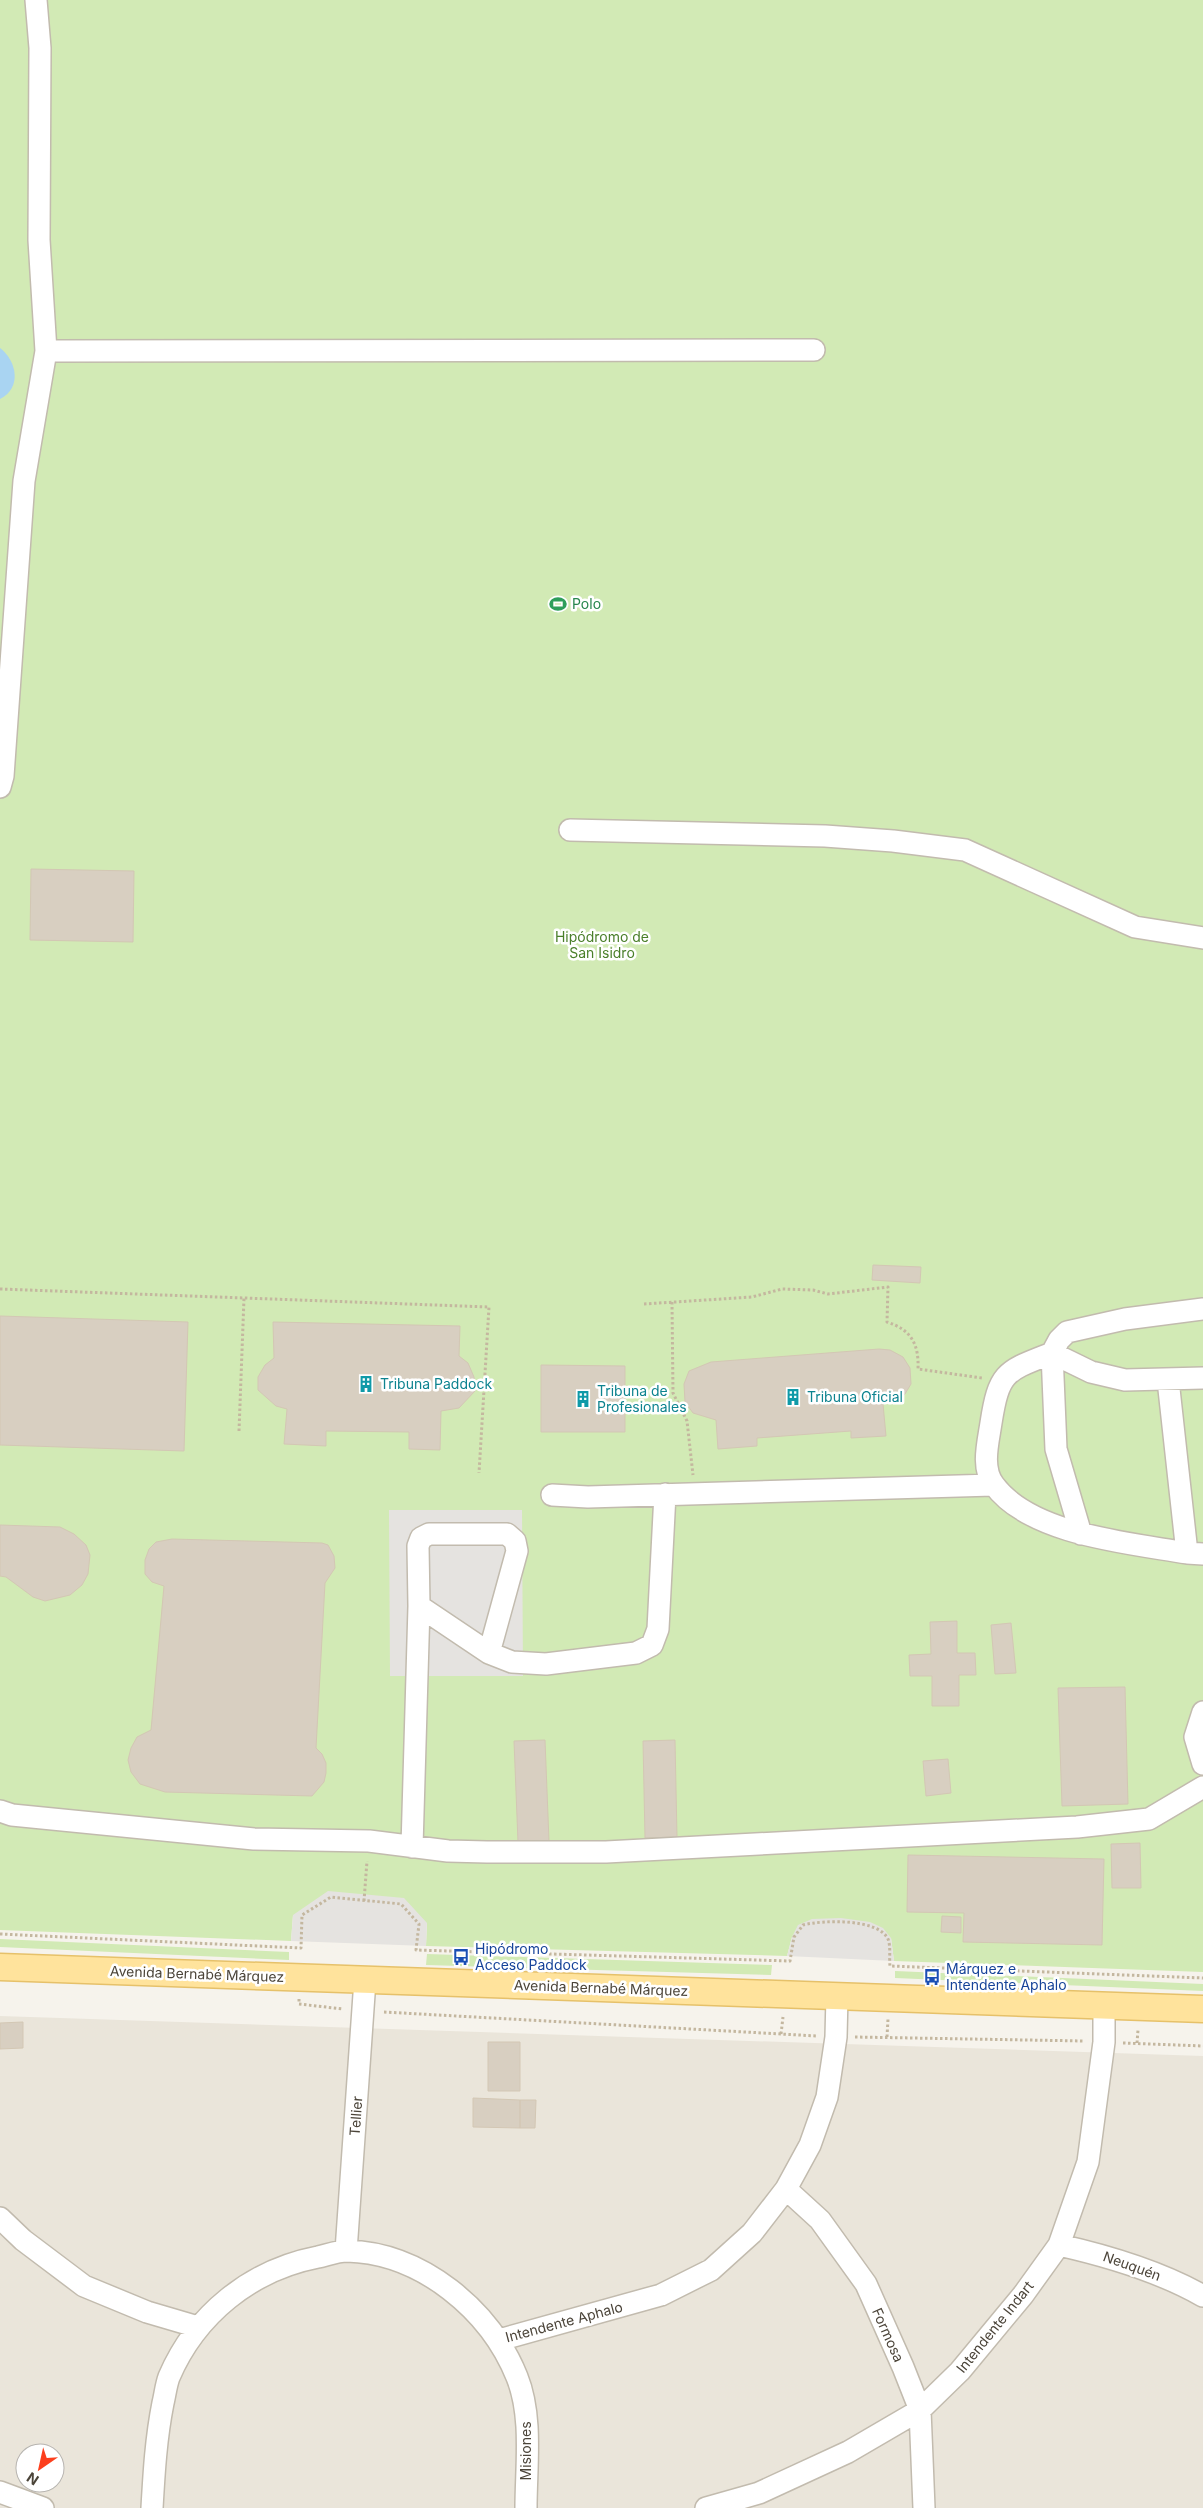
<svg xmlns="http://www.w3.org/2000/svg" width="1203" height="2508" font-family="Inter,sans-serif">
	<rect width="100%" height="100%" fill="#f6f3ec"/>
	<!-- residential -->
	<path fill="#eae5da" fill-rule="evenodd" d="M 0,2016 L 1203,2056 L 1203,2508 L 0,2508 ZM 25,2453 L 55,2453 L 55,2483 L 25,2483 Z"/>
	<!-- green -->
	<path fill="#d2eab5" d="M 0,0 L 1203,0 L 1203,1972 L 894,1961 L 891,1938 L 792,1937 L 787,1956 L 426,1946 L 427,1923 L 293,1915 L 291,1941 L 0,1930 Z
		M 0,1939 L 289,1952 L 289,1960 L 0,1947 Z
		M 427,1954 L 772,1965 L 771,1975 L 426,1965 Z
		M 895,1971 L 1203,1984 L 1203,1991 L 895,1978 Z"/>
	<!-- parking -->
	<path fill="#e5e3e0" d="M 389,1510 L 522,1510 L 523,1676 L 390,1676 Z
		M 328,1891 L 404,1898 L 427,1923 L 426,1946 L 291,1941 L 293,1915 Z
		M 841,1918 L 870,1922 L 883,1928 L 891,1938 L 894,1961 L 787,1956 L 792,1937 L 798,1925 L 812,1919 Z"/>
	<!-- water -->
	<path fill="#a9d4f2" d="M 0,348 C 17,361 22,388 0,399 Z"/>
	<!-- building -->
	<path fill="#d8cfc1" stroke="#d3c7b4" d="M 31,869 L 134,871 L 133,942 L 30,940 Z
		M 873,1265 L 921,1267 L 920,1283 L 872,1280 Z
		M 0,1316 L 188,1322 L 184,1451 L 0,1445 Z
		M 273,1322 L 460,1326 L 459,1356 L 468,1363 L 474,1377 L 475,1391 L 459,1408 L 441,1411 L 440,1450 L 409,1449 L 409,1432 L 326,1431 L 326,1446 L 284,1444 L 287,1409 L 276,1406 L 258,1390 L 258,1377 L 265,1365 L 274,1358 Z
		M 879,1349 L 890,1350 L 903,1357 L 910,1368 L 911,1384 L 905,1394 L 897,1401 L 883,1404 L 886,1436 L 851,1438 L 851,1431 L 757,1438 L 757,1446 L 718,1449 L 716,1420 L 693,1413 L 685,1402 L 684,1384 L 689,1371 L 711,1362 Z
		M 541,1365 L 625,1366 L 625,1432 L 541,1432 Z
		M 0,1525 L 60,1527 L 74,1534 L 86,1545 L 90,1555 L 88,1574 L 82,1585 L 70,1595 L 45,1601 L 33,1597 L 6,1577 L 0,1576 Z
		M 172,1539 L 322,1543 L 328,1545 L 334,1556 L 335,1568 L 325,1583 L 316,1748 L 322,1754 L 326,1763 L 326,1773 L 324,1782 L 312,1796 L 165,1792 L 140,1784 L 131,1772 L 128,1760 L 131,1748 L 137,1737 L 151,1730 L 164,1586 L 152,1582 L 145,1574 L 145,1560 L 149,1549 L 156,1542 Z
		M 957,1621 L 957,1653 L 975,1653 L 976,1675 L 959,1675 L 959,1706 L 932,1706 L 932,1676 L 910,1676 L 909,1655 L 931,1654 L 930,1622 Z
		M 1011,1623 L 1016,1673 L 995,1674 L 991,1625 Z
		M 1125,1687 L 1128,1804 L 1062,1806 L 1058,1688 Z
		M 545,1740 L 549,1841 L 518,1842 L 514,1741 Z
		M 675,1740 L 677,1837 L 645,1838 L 643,1741 Z
		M 948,1759 L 951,1793 L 926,1796 L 923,1761 Z
		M 1140,1843 L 1141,1888 L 1112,1888 L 1111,1844 Z
		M 908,1855 L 1104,1859 L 1102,1945 L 963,1942 L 964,1913 L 907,1912 Z
		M 942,1916 L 961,1917 L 961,1933 L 941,1932 Z
		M 23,2022 L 23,2048 L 0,2049 L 0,2023 Z
		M 488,2042 L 520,2042 L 520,2091 L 488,2091 Z
		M 473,2098 L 520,2100 L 520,2128 L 473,2127 Z
		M 520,2100 L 536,2100 L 535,2128 L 520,2128 Z"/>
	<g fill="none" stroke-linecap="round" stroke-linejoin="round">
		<!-- minor casing -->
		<g stroke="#c2bbae" stroke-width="24">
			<path id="minor" d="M 46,351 L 814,350
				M 0,787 L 3,776 L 24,481 L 46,351 L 39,240 L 40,48 L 36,0
				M 570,830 L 825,836 L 893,841 L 965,850 L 1135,927 L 1203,938
				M 1203,1378 L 1125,1380 L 1091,1372 L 1052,1353 C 1006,1371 999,1371 991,1423 C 988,1443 981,1468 994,1485 C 1031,1535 1130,1543 1187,1553 L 1203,1554
				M 1168,1380 L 1187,1553
				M 552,1495 L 588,1497 L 993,1485
				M 1081,1534 L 1056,1449 L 1052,1353 L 1059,1340 L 1067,1332 L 1125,1319 L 1203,1309
				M 419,1606 L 489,1653 L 512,1662 L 546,1664 L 636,1653 L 652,1645 L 658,1629 L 665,1494
				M 1203,1712 L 1195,1737 L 1203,1764
				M 0,1811 L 12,1815 L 254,1839 L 369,1841 L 448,1851 L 487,1852 L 606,1852 L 1077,1827 L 1149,1819 L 1203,1787
				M 412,1847 L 419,1606 L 418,1546 L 421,1538 L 429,1534 L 507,1534 L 515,1541 L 517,1551 L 489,1653
				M 786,2189 L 820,2220 L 866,2284 L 903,2367 L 920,2410 L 924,2508
				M 0,2218 L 23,2240 L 84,2286 L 147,2312 L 198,2327
				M 1059,2245 C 1108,2256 1159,2271 1203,2296
				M 346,2251 L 365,1980
				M 499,2340 L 661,2295 L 711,2270 L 752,2233 L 786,2189 L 810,2145 L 827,2097 L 836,2037 L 837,1996
				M 0,2492 L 43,2508
				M 152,2508 C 154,2473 156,2438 163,2403 C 165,2395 166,2385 169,2377 C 196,2314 251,2270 318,2257 C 327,2255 338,2251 347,2251 C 422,2253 490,2310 517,2377 C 533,2417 526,2466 526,2508
				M 706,2508 L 759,2493 L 848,2452 L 920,2410 L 960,2371 L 1023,2295 L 1059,2245 L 1088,2162 L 1104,2042 L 1104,2006"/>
		</g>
		<!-- major casing -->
		<g stroke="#e6c16a" stroke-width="29">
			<path id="major" d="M 0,1967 L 1203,2009"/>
		</g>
		<!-- path -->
		<path stroke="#c4b79f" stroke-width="3" stroke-dasharray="2.5 2.5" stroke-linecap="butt" d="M 0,1289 L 489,1307 L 479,1473
			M 672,1302 L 673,1393 L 687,1421 L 693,1475
			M 644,1304 L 752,1297 L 782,1289 L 813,1290 L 828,1294 L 888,1287 L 887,1322 C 912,1330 919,1345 918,1369 L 982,1378
			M 239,1431 L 244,1298
			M 364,1901 L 367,1861
			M 0,1934 L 301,1948 L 302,1915 L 331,1897 L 401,1904 L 419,1924 L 416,1950 L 790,1961 L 794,1937 L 803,1925 C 822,1920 878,1918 888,1939 C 891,1946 889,1958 890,1966 L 1203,1978
			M 299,1999 L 299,2004 L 343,2009
			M 384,2012 L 817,2036
			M 781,2034 L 783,2017
			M 855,2037 L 1084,2041
			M 887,2037 L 888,2019
			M 1123,2043 L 1203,2046
			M 1137,2043 L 1138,2030"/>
		<!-- minor -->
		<use href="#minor" stroke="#fff" stroke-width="21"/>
		<!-- major -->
		<use href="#major" stroke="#ffe39c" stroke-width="26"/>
	</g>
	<!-- icons -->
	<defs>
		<g id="stadium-bare" transform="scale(1.35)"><path d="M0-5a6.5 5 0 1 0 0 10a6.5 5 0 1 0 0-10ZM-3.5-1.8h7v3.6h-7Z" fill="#2e9e5b" stroke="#fff" stroke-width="2.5" paint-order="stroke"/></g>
		<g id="building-bare" transform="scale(1.35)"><path d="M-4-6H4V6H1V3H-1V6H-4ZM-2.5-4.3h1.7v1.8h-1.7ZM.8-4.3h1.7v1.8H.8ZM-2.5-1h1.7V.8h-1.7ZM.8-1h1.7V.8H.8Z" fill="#0f9aa8" stroke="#fff" stroke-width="2.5" paint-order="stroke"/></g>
		<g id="bus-bare" transform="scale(1.35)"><path d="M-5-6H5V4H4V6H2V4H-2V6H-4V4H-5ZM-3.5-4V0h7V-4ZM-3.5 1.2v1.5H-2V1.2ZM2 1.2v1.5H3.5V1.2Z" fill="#1a4fb4" stroke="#fff" stroke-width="2.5" paint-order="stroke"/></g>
	</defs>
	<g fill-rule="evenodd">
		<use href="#stadium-bare" x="558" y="604"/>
		<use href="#building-bare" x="366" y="1384"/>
		<use href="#building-bare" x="793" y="1397"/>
		<use href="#building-bare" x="583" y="1399"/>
		<use href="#bus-bare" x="461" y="1957"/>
		<use href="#bus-bare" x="932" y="1977"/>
	</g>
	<g text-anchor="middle" stroke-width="5" stroke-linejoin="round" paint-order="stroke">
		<!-- leisure labels -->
		<g font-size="14" fill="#27864d" stroke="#fff" text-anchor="start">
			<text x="572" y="609">Polo</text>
		</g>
		<!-- park labels -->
		<g font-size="14" fill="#4a7f2a" stroke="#fff">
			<text x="602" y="942">Hipódromo de<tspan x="602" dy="16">San Isidro</tspan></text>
		</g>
		<!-- culture labels -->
		<g font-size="14" fill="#0d838f" stroke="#fff" text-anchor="start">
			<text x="380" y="1389">Tribuna Paddock</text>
			<text x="597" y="1396">Tribuna de<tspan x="597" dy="16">Profesionales</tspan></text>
			<text x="807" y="1402">Tribuna Oficial</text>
		</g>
		<!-- transit labels -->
		<g font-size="14" fill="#164399" stroke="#fff" text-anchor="start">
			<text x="475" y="1954">Hipódromo<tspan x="475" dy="16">Acceso Paddock</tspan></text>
			<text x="946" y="1974">Márquez e<tspan x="946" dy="16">Intendente Aphalo</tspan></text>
		</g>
		<!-- street labels -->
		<g font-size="14" fill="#4b4439" stroke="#fff">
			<text transform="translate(197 1974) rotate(2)" y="5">Avenida Bernabé Márquez</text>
			<text transform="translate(601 1988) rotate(2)" y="5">Avenida Bernabé Márquez</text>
			<text transform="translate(356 2116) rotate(-86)" y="5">Tellier</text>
			<text transform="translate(1132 2266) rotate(20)" y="5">Neuquén</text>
			<text transform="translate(564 2322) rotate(-15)" y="5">Intendente Aphalo</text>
			<text transform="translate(995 2327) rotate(-51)" y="5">Intendente Indart</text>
			<text transform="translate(888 2335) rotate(66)" y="5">Formosa</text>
			<text transform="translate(526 2451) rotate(-90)" y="5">Misiones</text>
		</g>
	</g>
	<!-- north arrow -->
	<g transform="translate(40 2468) rotate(214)"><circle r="24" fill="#ffffff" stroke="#b7b4b0"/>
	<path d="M0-4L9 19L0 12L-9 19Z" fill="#fc3f1d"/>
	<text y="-8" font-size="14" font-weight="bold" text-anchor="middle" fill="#4b4439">N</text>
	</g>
</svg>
